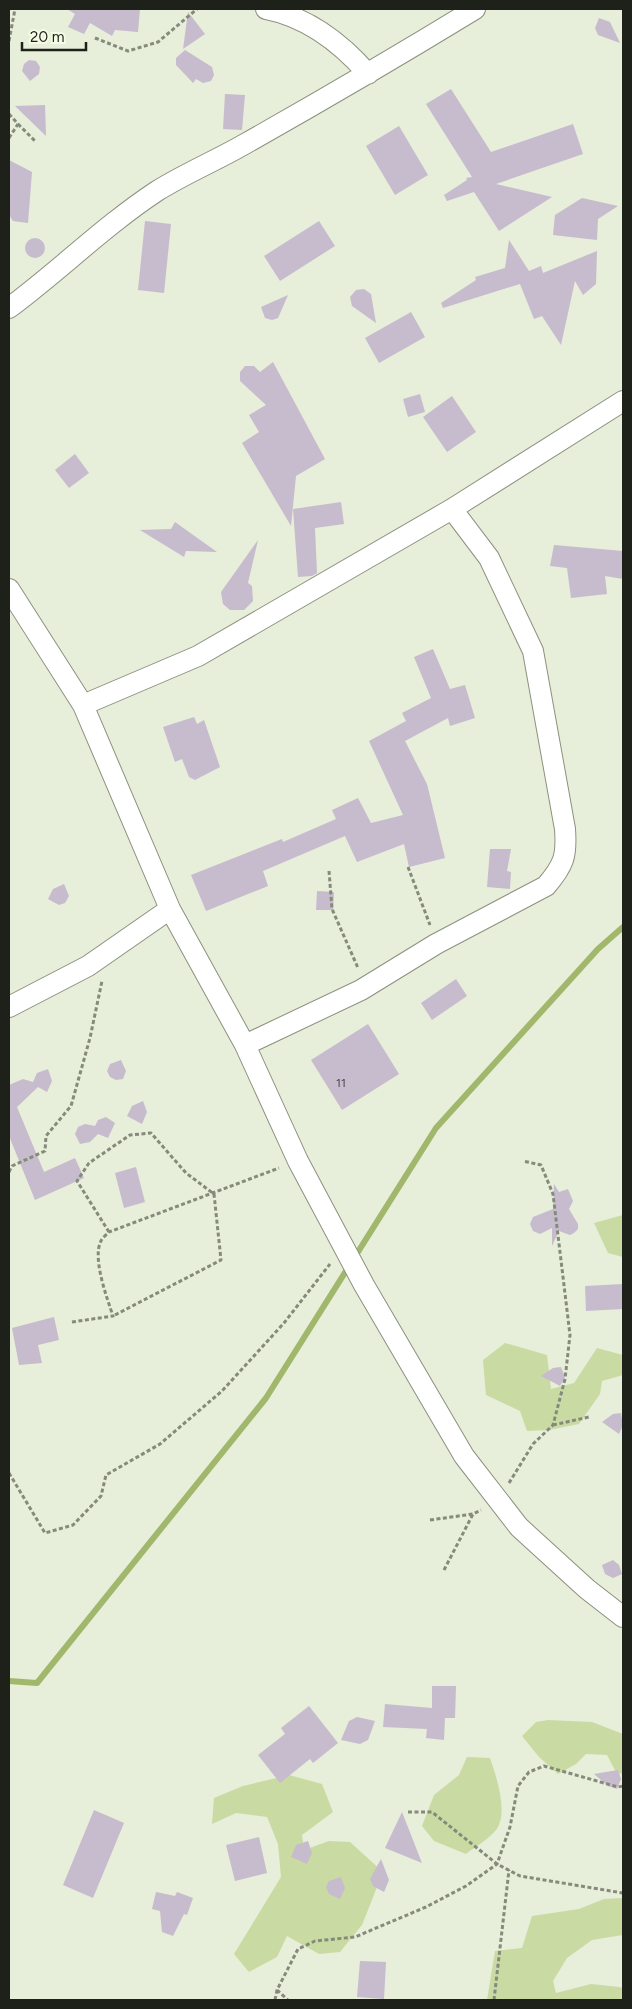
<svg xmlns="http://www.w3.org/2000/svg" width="632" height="2009" font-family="Figtree,sans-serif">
	<rect width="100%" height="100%" fill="#e7eed9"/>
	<!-- green -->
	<path fill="#c9dba2" d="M 623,1215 L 623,1257 L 608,1253 L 594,1223 Z
		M 505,1343 L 547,1355 L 551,1389 L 574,1383 L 597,1348 L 623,1355 L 623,1375 L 602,1381 L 600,1394 L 579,1424 L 549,1430 L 527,1431 L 520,1411 L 486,1395 L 483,1360 Z
		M 548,1720 L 592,1722 L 623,1734 L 623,1773 L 617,1774 L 607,1755 L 586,1754 L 576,1764 L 558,1774 L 539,1757 L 522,1736 L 536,1722 Z
		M 467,1757 L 490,1758 C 496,1776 509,1813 496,1830 C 489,1839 475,1847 466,1854 L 434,1841 L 422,1826 L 434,1795 L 459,1775 Z
		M 289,1775 L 322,1784 L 333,1812 L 302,1835 L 304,1850 L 329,1841 L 350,1842 L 383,1872 L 362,1925 L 340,1952 L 319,1954 L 287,1936 L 277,1957 L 249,1972 L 234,1954 L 281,1877 L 278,1844 L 267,1817 L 236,1813 L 212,1824 L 214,1798 L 243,1786 Z
		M 623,1898 L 623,1935 L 592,1940 L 567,1958 L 553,1981 L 556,1993 L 591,1984 L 619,1987 L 623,1988 L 623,2000 L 487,2000 L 495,1951 L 522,1948 L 532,1916 L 579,1909 L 604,1899 Z"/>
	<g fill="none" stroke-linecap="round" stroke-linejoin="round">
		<!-- stream -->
		<path stroke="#a1b76c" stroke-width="6" d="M 9,1681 L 37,1683 L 266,1398 L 436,1128 L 598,949 L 623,927"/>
	</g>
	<!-- building -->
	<path fill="#c7bbce" d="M 67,9 L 140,9 L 138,32 L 115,30 L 112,36 L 90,23 L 84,34 L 68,27 L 75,14 Z
		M 188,12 L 205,34 L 183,49 Z
		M 599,18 L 610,22 L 620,43 L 598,35 L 595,28 Z
		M 185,50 L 212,67 L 214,75 L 211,81 L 203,83 L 196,79 L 193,83 L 176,65 L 176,58 Z
		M 29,60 L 36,61 L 40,67 L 39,74 L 30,81 L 22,71 L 24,64 Z
		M 451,89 L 491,152 L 573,124 L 583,154 L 496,184 L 552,197 L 499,231 L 474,192 L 447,201 L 444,195 L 467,180 L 466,178 L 472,177 L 426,104 Z
		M 225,94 L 245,95 L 242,130 L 223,129 Z
		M 45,105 L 46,136 L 15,106 Z
		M 399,126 L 428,175 L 395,195 L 366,146 Z
		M 9,160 L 32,172 L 28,223 L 13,221 L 9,215 Z
		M 582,198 L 618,206 L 598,219 L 597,240 L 553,235 L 555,215 Z
		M 145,221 L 171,224 L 164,293 L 138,290 Z
		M 319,221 L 335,246 L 280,281 L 264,256 Z
		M25 248a10 10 0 1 1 20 0a10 10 0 1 1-20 0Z
		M 509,240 L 529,271 L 541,266 L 543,273 L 597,251 L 596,284 L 583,295 L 575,281 L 561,345 L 542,316 L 534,319 L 520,284 L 443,308 L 441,303 L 476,280 L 475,277 L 505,268 Z
		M 364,289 L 371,294 L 376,323 L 352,306 L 350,297 L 356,290 Z
		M 288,295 L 278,318 L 272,320 L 265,318 L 261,307 Z
		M 411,312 L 425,337 L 379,363 L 365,338 Z
		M 273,362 L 325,459 L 296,476 L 291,526 L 242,443 L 259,432 L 249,415 L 266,405 L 240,381 L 240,372 L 245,366 L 254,366 L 260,372 Z
		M 420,394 L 425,412 L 408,417 L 403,399 Z
		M 452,396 L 476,432 L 447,452 L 423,417 Z
		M 75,454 L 89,473 L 69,488 L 55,470 Z
		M 341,502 L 344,524 L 315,528 L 317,573 L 312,576 L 298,577 L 293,509 Z
		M 175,522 L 217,552 L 186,551 L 184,557 L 140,530 L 171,529 Z
		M 258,540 L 248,583 L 252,586 L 253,601 L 244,610 L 230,610 L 223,604 L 221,592 Z
		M 554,545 L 623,551 L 623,579 L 605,576 L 607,594 L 571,598 L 567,568 L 550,566 Z
		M 433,649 L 450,689 L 465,685 L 475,718 L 450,726 L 448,718 L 405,741 L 427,784 L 445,858 L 409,867 L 404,844 L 357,862 L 345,836 L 263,871 L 268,886 L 206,911 L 191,875 L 282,839 L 283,842 L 336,819 L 332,810 L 358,798 L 371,823 L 403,815 L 369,741 L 406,721 L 402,713 L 431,698 L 414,657 Z
		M 194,717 L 197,724 L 204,720 L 220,767 L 195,780 L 189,777 L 182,759 L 175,762 L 163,727 Z
		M 490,849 L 511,849 L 507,871 L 511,872 L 510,889 L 487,887 Z
		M 64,884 L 69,896 L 65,903 L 59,905 L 48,899 L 53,889 Z
		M 317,891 L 334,892 L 333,910 L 316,910 Z
		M 456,979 L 467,996 L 432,1020 L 421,1003 Z
		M 368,1024 L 399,1074 L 342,1110 L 311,1060 Z
		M 121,1060 L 126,1071 L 123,1079 L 116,1080 L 110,1077 L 107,1071 L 110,1064 Z
		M 48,1069 L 52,1081 L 47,1092 L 38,1087 L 17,1107 L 44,1172 L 75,1158 L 84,1178 L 35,1200 L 9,1136 L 9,1085 L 23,1079 L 33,1082 L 37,1073 Z
		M 143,1101 L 147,1112 L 142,1124 L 127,1116 L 132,1106 Z
		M 106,1117 L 115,1123 L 108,1138 L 98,1134 L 90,1142 L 80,1144 L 75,1134 L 78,1127 L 85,1124 L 95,1126 L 98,1120 Z
		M 136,1167 L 145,1202 L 124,1208 L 115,1173 Z
		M 554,1184 L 559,1192 L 568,1189 L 573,1201 L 569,1209 L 578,1224 L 578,1229 L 574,1233 L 570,1235 L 559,1231 L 552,1246 L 552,1228 L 540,1234 L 533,1231 L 530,1224 L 533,1217 L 553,1209 Z
		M 623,1284 L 623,1309 L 586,1311 L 585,1286 Z
		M 54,1317 L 59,1340 L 38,1345 L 42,1363 L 19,1365 L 12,1328 Z
		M 561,1367 L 565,1377 L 560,1386 L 541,1376 L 553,1368 Z
		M 621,1413 L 623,1425 L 619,1434 L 602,1422 L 613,1414 Z
		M 613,1560 L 619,1565 L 622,1574 L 613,1578 L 605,1574 L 602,1565 Z
		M 432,1686 L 456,1686 L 455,1718 L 445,1718 L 444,1740 L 426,1738 L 427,1729 L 383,1727 L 385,1704 L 432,1708 Z
		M 309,1706 L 338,1743 L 313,1763 L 310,1759 L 280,1783 L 258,1755 L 285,1734 L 281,1728 Z
		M 357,1717 L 375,1721 L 368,1740 L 360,1744 L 341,1740 L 349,1721 Z
		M 618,1770 L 621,1779 L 617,1789 L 608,1786 L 594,1774 Z
		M 94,1810 L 124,1823 L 93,1898 L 63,1885 Z
		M 402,1812 L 422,1863 L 385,1848 Z
		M 259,1837 L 267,1873 L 235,1881 L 226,1845 Z
		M 308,1841 L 312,1853 L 307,1864 L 291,1857 L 296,1845 Z
		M 381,1859 L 389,1880 L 384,1892 L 373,1886 L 370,1879 Z
		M 341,1877 L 345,1888 L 340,1899 L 329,1894 L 326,1887 L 329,1881 Z
		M 156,1892 L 175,1896 L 177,1892 L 193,1898 L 187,1915 L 184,1914 L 173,1936 L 162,1932 L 160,1911 L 152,1909 Z
		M 360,1961 L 386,1962 L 384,1999 L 357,1997 Z"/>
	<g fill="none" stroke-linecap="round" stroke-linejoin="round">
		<!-- minor casing -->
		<g stroke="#8b917e" stroke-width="22">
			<path id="minor" d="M 266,9 C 307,17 341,43 368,74
				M 9,308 C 59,271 104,226 157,191 C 184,174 215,161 243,145 C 321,101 398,56 475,9
				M 9,589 L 83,705 L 170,909 L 245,1045 L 298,1161 L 364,1285 L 464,1456 L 519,1527 L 587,1589 L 623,1617
				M 83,705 L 198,656 L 452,509 L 623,401
				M 9,1007 L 88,966 L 170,909
				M 245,1045 L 361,990 L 436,944 L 546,886 C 564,865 567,856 565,829 L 533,651 L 489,558 L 452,509"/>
		</g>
		<!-- path -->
		<path stroke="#858a7b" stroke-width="3" stroke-dasharray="4 2.5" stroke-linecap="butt" d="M 95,38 L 128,51 L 158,42 L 197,9
			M 9,41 L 15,9
			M 9,114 L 18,124 L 9,138
			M 18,124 L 35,141
			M 408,867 L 430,925
			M 329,871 L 332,909 L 358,968
			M 9,1172 L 12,1166 L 45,1151 L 46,1136 L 71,1106 L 90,1038 L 102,981
			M 109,1232 L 77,1181 L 89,1163 L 130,1135 L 151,1133 L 186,1173 L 214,1194 L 221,1260 L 113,1316
			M 72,1322 L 113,1316 C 107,1298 92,1258 101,1241 C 102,1238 107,1234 109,1232 L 279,1168
			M 553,1425 L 589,1417
			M 9,1473 L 45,1533 L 73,1525 L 101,1496 L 106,1475 L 160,1444 L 222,1391 L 284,1323 L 330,1264
			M 509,1483 L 533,1444 L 553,1425 L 565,1379 L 570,1335 L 553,1194 L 541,1165 L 523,1161
			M 430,1520 L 473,1514 L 481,1510
			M 444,1570 L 473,1514
			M 408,1812 L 432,1812 L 497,1864 L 520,1876 L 623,1893
			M 277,1990 L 288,2000
			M 275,2000 L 277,1990 L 298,1949 L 315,1941 L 355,1937 L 426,1907 L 466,1886 L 497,1864 L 510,1827 L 518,1786 L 529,1772 L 544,1766 L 618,1787 L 623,1786
			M 494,2000 L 509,1870"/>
		<!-- minor -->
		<use href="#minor" stroke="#fff" stroke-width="20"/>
	</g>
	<g text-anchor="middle" stroke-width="4" stroke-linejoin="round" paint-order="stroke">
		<!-- number labels -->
		<g font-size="12" fill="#484846">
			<text x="341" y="1087">11</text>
		</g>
	</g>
	<!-- border -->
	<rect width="632" height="2009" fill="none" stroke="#1e2119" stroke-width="20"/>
	<!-- scale -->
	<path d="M22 42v8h64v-8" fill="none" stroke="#1e2119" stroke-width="2.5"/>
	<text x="30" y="42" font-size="15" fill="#1e2119" stroke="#f4fce6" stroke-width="4" paint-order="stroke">20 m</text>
</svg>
